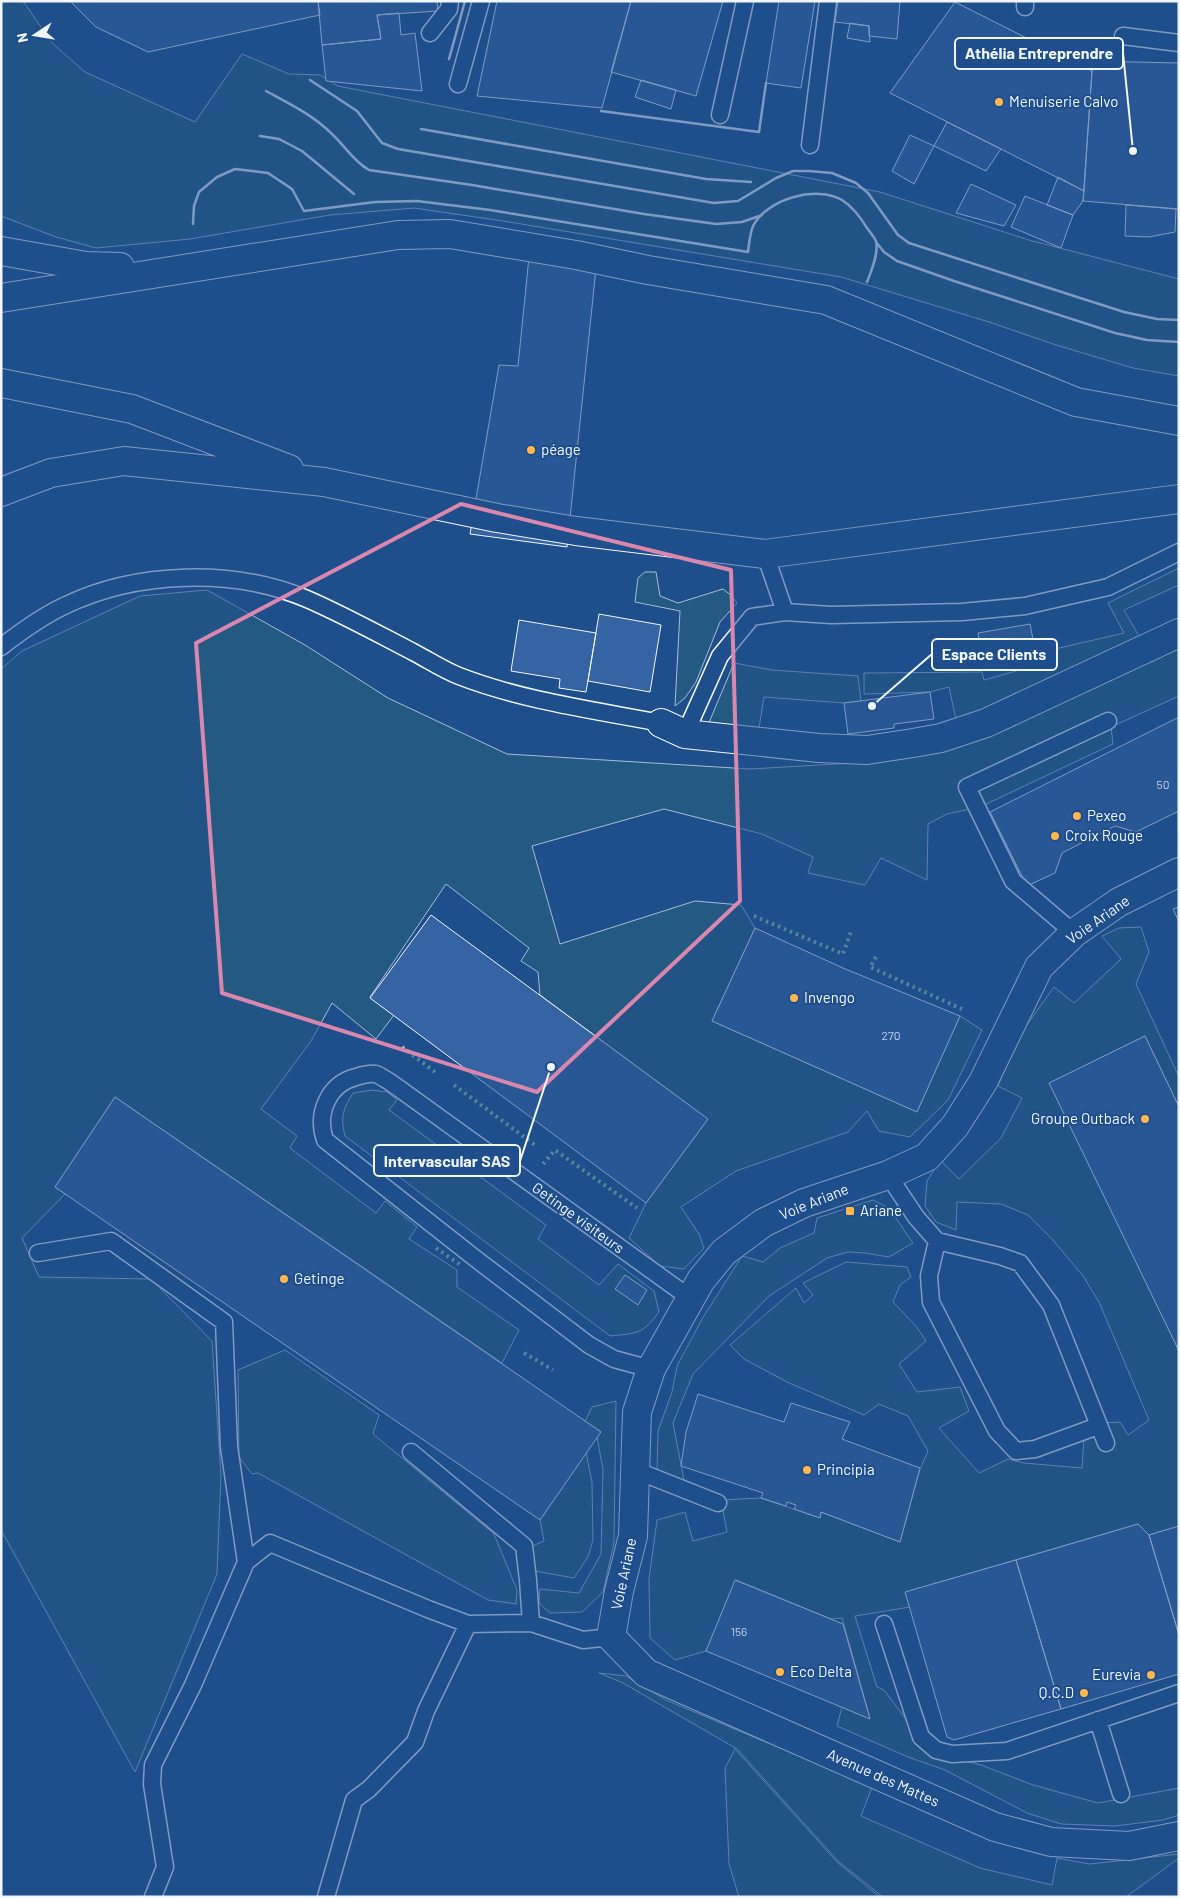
<svg xmlns="http://www.w3.org/2000/svg" width="1180" height="1898" font-family="Barlow,sans-serif">
	<rect width="100%" height="100%" fill="#1f4e8c"/>
	<!-- green -->
	<path fill="#245a82" stroke="#a8bbd7" d="M 1,1 L 23,1 L 52,43 L 85,72 L 195,122 L 242,54 L 289,74 L 320,75 L 338,86 L 880,192 L 1029,240 L 1179,279 L 1179,376 L 1133,368 L 1056,345 L 989,322 L 841,277 L 503,221 L 414,208 L 330,215 L 190,239 L 96,248 L 56,237 L 1,216 Z
		M 1179,568 L 1179,585 L 1124,610 L 1140,638 L 1012,705 L 956,720 L 949,687 L 930,692 L 864,694 L 864,673 L 982,672 L 984,680 L 1023,669 L 1055,649 L 1124,633 L 1108,603 Z
		M 645,572 L 656,572 L 660,596 L 678,603 L 723,589 L 732,596 L 737,603 L 720,622 L 696,682 L 685,698 L 675,706 L 680,611 L 635,602 L 638,578 Z
		M 207,590 L 305,645 L 388,698 L 507,754 L 750,769 L 871,762 L 1179,647 L 1179,696 L 1111,727 L 1113,744 L 980,807 L 947,814 L 928,824 L 927,880 L 881,858 L 865,885 L 808,873 L 813,857 L 762,834 L 664,809 L 532,846 L 560,944 L 695,901 L 741,905 L 755,928 L 712,1021 L 917,1112 L 960,1016 L 982,1030 L 948,1100 L 910,1137 L 879,1131 L 867,1111 L 848,1132 L 736,1171 L 681,1207 L 699,1234 L 704,1248 L 684,1269 L 660,1266 L 629,1238 L 646,1203 L 708,1119 L 540,995 L 538,972 L 521,961 L 529,948 L 446,884 L 370,997 L 394,1015 L 376,1039 L 332,1003 L 311,1041 L 261,1109 L 297,1136 L 290,1148 L 376,1213 L 385,1201 L 417,1227 L 409,1239 L 457,1270 L 457,1287 L 519,1330 L 502,1363 L 115,1097 L 55,1187 L 65,1194 L 22,1238 L 39,1277 L 151,1279 L 212,1341 L 221,1475 L 217,1574 L 135,1772 L 1,1530 L 1,669 L 22,651 L 140,596 Z
		M 734,663 L 772,670 L 858,676 L 861,701 L 844,703 L 764,697 L 759,728 L 708,725 Z
		M 1141,927 L 1149,952 L 1136,984 L 1179,1077 L 1179,1107 L 1145,1036 L 1050,1083 L 1179,1351 L 1179,1526 L 1149,1535 L 1138,1524 L 906,1592 L 910,1607 L 855,1616 L 877,1687 L 884,1690 L 920,1738 L 938,1754 L 981,1765 L 1033,1785 L 1098,1803 L 1179,1788 L 1179,1815 L 1163,1820 L 1115,1826 L 1061,1824 L 1027,1813 L 945,1770 L 908,1757 L 837,1726 L 842,1707 L 870,1718 L 842,1618 L 831,1619 L 736,1580 L 706,1651 L 675,1660 L 650,1638 L 649,1579 L 657,1520 L 685,1512 L 693,1541 L 727,1532 L 721,1500 L 761,1498 L 820,1518 L 821,1512 L 900,1542 L 919,1472 L 928,1451 L 908,1416 L 879,1404 L 864,1415 L 789,1383 L 744,1359 L 730,1345 L 796,1288 L 804,1303 L 813,1295 L 803,1283 L 846,1262 L 907,1267 L 911,1277 L 900,1285 L 893,1302 L 916,1326 L 926,1341 L 899,1364 L 917,1392 L 960,1387 L 969,1411 L 939,1428 L 979,1473 L 1008,1459 L 1024,1463 L 1082,1468 L 1085,1424 L 1120,1422 L 1128,1435 L 1149,1420 L 1099,1302 L 1083,1276 L 1052,1239 L 1028,1215 L 1001,1204 L 957,1202 L 956,1230 L 936,1222 L 925,1206 L 927,1181 L 940,1160 L 959,1179 L 1001,1138 L 1022,1098 L 998,1086 L 1018,1037 L 1054,987 L 1074,1003 L 1121,959 L 1102,936 L 1119,928 Z
		M 372,1090 L 387,1092 L 397,1100 L 389,1110 L 546,1225 L 538,1239 L 599,1285 L 618,1264 L 654,1291 L 659,1312 C 642,1335 637,1333 610,1336 L 345,1136 C 340,1117 343,1109 353,1093 Z
		M 873,1200 L 889,1208 L 913,1243 L 889,1257 L 865,1253 L 848,1252 L 827,1258 L 769,1296 L 693,1374 L 673,1423 L 684,1480 L 657,1471 L 658,1431 L 672,1392 L 677,1366 L 702,1319 L 742,1256 L 763,1262 L 780,1248 L 814,1233 L 817,1218 Z
		M 285,1350 L 379,1415 L 373,1434 L 494,1534 L 517,1590 L 516,1604 L 488,1600 L 258,1473 L 252,1474 L 239,1457 L 238,1370 Z
		M 616,1401 L 614,1542 L 603,1592 L 582,1612 L 550,1613 L 539,1603 L 540,1589 L 579,1593 L 601,1554 L 603,1470 L 597,1437 L 601,1432 L 585,1421 L 592,1407 Z
		M 586,1452 L 592,1482 L 593,1540 L 588,1557 L 574,1578 L 535,1571 L 530,1547 L 544,1541 L 540,1520 Z
		M 599,1673 L 626,1676 L 666,1700 L 872,1787 L 861,1816 L 980,1868 L 1052,1885 L 1057,1858 L 1090,1864 L 1179,1854 L 1179,1858 L 1126,1897 L 883,1897 L 839,1862 L 737,1749 L 623,1683 Z
		M 735,1749 L 838,1863 L 880,1897 L 739,1897 L 729,1864 L 725,1768 Z"/>
	<!-- building -->
	<path fill="#3563a3" stroke="#f2f6ff" d="M 70,1 L 318,1 L 320,15 L 148,52 L 96,27 Z
		M 318,1 L 437,1 L 438,11 L 377,15 L 381,39 L 322,45 Z
		M 497,1 L 631,1 L 602,108 L 477,96 Z
		M 631,1 L 723,1 L 696,96 L 611,72 Z
		M 779,1 L 815,1 L 801,88 L 766,83 Z
		M 838,1 L 900,1 L 897,39 L 869,36 L 869,26 L 835,22 Z
		M 955,2 L 1092,71 L 1084,191 L 890,93 Z
		M 399,13 L 401,35 L 415,33 L 422,91 L 326,81 L 322,45 L 381,39 L 377,15 Z
		M 850,23 L 869,26 L 870,42 L 847,38 Z
		M 1091,61 L 1179,63 L 1179,209 L 1083,201 L 1092,71 Z
		M 641,80 L 676,90 L 671,109 L 635,97 Z
		M 947,122 L 1001,149 L 986,171 L 934,146 Z
		M 910,135 L 934,146 L 914,184 L 892,171 Z
		M 1058,177 L 1084,191 L 1083,201 L 1073,215 L 1047,205 Z
		M 971,184 L 1016,205 L 1004,226 L 956,213 Z
		M 1025,196 L 1073,215 L 1061,248 L 1011,227 Z
		M 1126,205 L 1176,209 L 1175,232 L 1149,237 L 1125,236 Z
		M 530,247 L 597,259 L 567,547 L 470,534 L 499,365 L 518,366 Z
		M 599,614 L 661,625 L 650,692 L 588,681 Z
		M 519,620 L 596,633 L 586,692 L 559,688 L 560,679 L 511,671 Z
		M 1030,624 L 1036,655 L 983,664 L 978,633 Z
		M 930,692 L 934,719 L 894,724 L 894,728 L 848,734 L 844,703 Z
		M 1179,717 L 1179,811 L 1136,832 L 1115,826 L 1062,853 L 1055,873 L 1027,886 L 990,812 Z
		M 1179,907 L 1179,922 L 1173,909 Z
		M 431,915 L 708,1119 L 646,1203 L 370,998 Z
		M 755,928 L 843,968 L 960,1016 L 917,1112 L 712,1021 Z
		M 1145,1036 L 1179,1107 L 1179,1351 L 1049,1083 Z
		M 115,1097 L 601,1432 L 540,1520 L 55,1187 Z
		M 625,1275 L 647,1290 L 638,1305 L 615,1289 Z
		M 698,1394 L 784,1422 L 791,1403 L 850,1422 L 842,1439 L 920,1468 L 900,1542 L 821,1512 L 820,1518 L 794,1509 L 796,1505 L 787,1502 L 786,1506 L 761,1498 L 763,1493 L 681,1466 L 686,1432 Z
		M 1138,1524 L 1149,1535 L 1179,1635 L 1179,1674 L 1061,1709 L 1016,1560 Z
		M 1179,1526 L 1179,1635 L 1149,1535 Z
		M 1016,1560 L 1061,1709 L 954,1740 L 947,1737 L 905,1592 Z
		M 735,1580 L 843,1624 L 870,1719 L 706,1651 Z"/>
	<g fill="none" stroke-linecap="round" stroke-linejoin="round">
		<!-- service casing -->
		<g stroke="#f2f6ff" stroke-width="19">
			<path id="service" d="M 1025,7 L 1025,1
				M 430,33 L 449,9 L 450,1
				M 1123,36 L 1179,43
				M 458,84 L 481,1
				M 720,115 L 745,1
				M 810,145 L 828,1
				M 765,554 L 785,612 L 831,615 L 962,612 L 1025,606 L 1108,587 L 1179,552
				M 1,647 C 19,633 45,615 64,606 C 136,571 234,568 307,599 C 344,615 380,635 415,653 C 430,661 444,670 459,676 C 524,701 593,710 661,723
				M 685,734 L 720,656 L 752,617 L 785,612
				M 1074,933 L 1013,881 L 967,787 L 1108,721
				M 888,1175 L 916,1217 L 937,1241 L 1000,1256 L 1020,1263 L 1051,1305 L 1106,1443
				M 937,1241 L 929,1276 L 931,1302 L 997,1431 L 1016,1451 L 1035,1449 L 1098,1426
				M 38,1253 L 111,1241 L 224,1322 L 229,1447 L 246,1562
				M 651,1369 L 614,1359 L 589,1345 L 476,1259 L 325,1140 C 316,1114 328,1084 356,1077 C 362,1075 370,1073 376,1074 C 381,1076 386,1080 390,1082 L 690,1298
				M 411,1452 L 524,1546 L 528,1580 L 531,1623
				M 635,1470 L 718,1503
				M 884,1624 L 921,1737 L 936,1750 L 952,1754 L 1007,1751 L 1179,1693
				M 1098,1720 L 1121,1794
				M 153,1897 L 165,1867 L 152,1784 L 153,1765 L 193,1685 L 246,1562 L 270,1543 L 428,1609 L 468,1624 L 531,1623 L 583,1640 L 611,1637
				M 326,1897 L 354,1800 L 369,1789 L 415,1742 L 426,1711 L 468,1624"/>
		</g>
		<!-- minor casing -->
		<g stroke="#f2f6ff" stroke-width="30">
			<path id="minor" d="M 661,723 L 685,734 L 819,748 L 867,750 L 913,743 L 941,738 L 986,723 L 1179,633
				M 1179,872 L 1119,902 L 1074,933 L 1039,967 L 983,1082 L 955,1126 L 927,1157 L 888,1175 L 804,1203 L 763,1223 L 724,1252 L 701,1280 L 651,1369 L 637,1412 L 633,1536 L 619,1591 L 611,1637 L 646,1673 L 995,1827 L 1051,1842 L 1129,1846 L 1179,1836"/>
		</g>
		<!-- motorway casing -->
		<g stroke="#f2f6ff" stroke-width="30">
			<path id="motorway" d="M 1,251 L 86,266 L 120,267
				M 1,298 L 398,235 L 450,234 L 576,255 L 648,270 L 826,300 L 1076,402 L 1179,421
				M 1,383 L 132,409 L 289,469
				M 1,492 L 51,473 L 124,461 L 324,482 L 497,518 L 576,531 L 765,554 L 1179,499"/>
		</g>
		<!-- service -->
		<use href="#service" stroke="#1f4e8c" stroke-width="16"/>
		<!-- minor -->
		<use href="#minor" stroke="#1f4e8c" stroke-width="28"/>
		<!-- motorway -->
		<use href="#motorway" stroke="#1f4e8c" stroke-width="28"/>
		<!-- hedge -->
		<path stroke="#97c8a6" stroke-width="4" stroke-dasharray="2.5 4" stroke-linecap="butt" d="M 754,916 L 843,954 L 852,929
			M 876,957 L 870,967 L 964,1010
			M 402,1047 L 435,1072
			M 454,1085 L 535,1145
			M 543,1164 L 555,1150 L 637,1208
			M 436,1248 L 462,1266
			M 524,1353 L 553,1370"/>
		<!-- wall -->
		<path stroke="#f2f6ff" stroke-width="2.5" d="M 449,59 L 465,1
			M 310,80 L 357,111 L 382,143 L 398,149 L 714,203 L 738,201 L 776,178 L 793,171 L 809,171 L 832,173 L 856,183 L 868,193 L 898,235 L 909,243 L 1124,312 L 1157,319 L 1179,320
			M 266,91 C 290,104 313,115 332,134 C 345,146 353,161 369,170 L 472,185 L 644,214 L 716,224 L 742,222 L 762,215
			M 601,111 L 759,132 L 766,83
			M 421,129 L 706,179 L 751,182
			M 260,136 L 279,139 L 302,151 L 354,194
			M 193,224 L 194,206 L 199,192 L 217,177 L 235,169 L 268,173 L 292,189 L 304,211 L 375,202 L 417,201 L 490,210 L 748,252 C 749,244 750,233 753,226 C 767,199 816,185 842,200 C 853,207 861,218 867,228 C 870,232 874,237 876,241 C 879,253 871,272 867,282
			M 876,242 L 884,252 L 897,261 L 954,281 L 1115,333 L 1147,340 L 1179,342"/>
	</g>
	<!-- marked area -->
	<path d="M0 0H1180V1898H0ZM 461,504 L 731,570 L 740,901 L 537,1092 L 222,993 L 196,643 Z" fill="#1f4e8c" fill-opacity=".55" fill-rule="evenodd"/>
	<path fill="none" stroke="#da87ad" stroke-width="4" stroke-linejoin="round" d="M 461,504 L 731,570 L 740,901 L 537,1092 L 222,993 L 196,643 Z"/>
	<!-- markers -->
	<g fill="#ffb74d" stroke="#1f4e8c" stroke-width="2">
		<circle cx="999" cy="102" r="5"/>
		<circle cx="531" cy="450" r="5"/>
		<circle cx="1077" cy="816" r="5"/>
		<circle cx="1055" cy="836" r="5"/>
		<circle cx="794" cy="998" r="5"/>
		<circle cx="1145" cy="1119" r="5"/>
		<rect x="845" y="1206" width="10" height="10" rx="2.5"/>
		<circle cx="284" cy="1279" r="5"/>
		<circle cx="807" cy="1470" r="5"/>
		<circle cx="780" cy="1672" r="5"/>
		<circle cx="1151" cy="1675" r="5"/>
		<circle cx="1084" cy="1693" r="5"/>
	</g>
	<g text-anchor="middle" stroke-width="4" stroke-linejoin="round" paint-order="stroke">
		<!-- number labels -->
		<g font-size="12" fill="#c3d1e8">
			<text x="1163" y="789">50</text>
			<text x="891" y="1040">270</text>
			<text x="739" y="1636">156</text>
		</g>
		<!-- poi labels -->
		<g font-size="15" fill="#f2f6ff" stroke="#1f4e8c" text-anchor="start">
			<text x="1009" y="107">Menuiserie Calvo</text>
			<text x="541" y="455">péage</text>
			<text x="1087" y="821">Pexeo</text>
			<text x="1065" y="841">Croix Rouge</text>
			<text x="804" y="1003">Invengo</text>
			<text x="1135" y="1124" text-anchor="end">Groupe Outback</text>
			<text x="860" y="1216">Ariane</text>
			<text x="294" y="1284">Getinge</text>
			<text x="817" y="1475">Principia</text>
			<text x="790" y="1677">Eco Delta</text>
			<text x="1141" y="1680" text-anchor="end">Eurevia</text>
			<text x="1074" y="1698" text-anchor="end">Q.C.D</text>
		</g>
		<!-- street labels -->
		<g font-size="15" fill="#f2f6ff" stroke="#1f4e8c">
			<text transform="translate(1098 920) rotate(-35)" y="5">Voie Ariane</text>
			<text transform="translate(814 1202) rotate(-22)" y="5">Voie Ariane</text>
			<text transform="translate(578 1218) rotate(36)" y="5">Getinge visiteurs</text>
			<text transform="translate(624 1574) rotate(-78)" y="5">Voie Ariane</text>
			<text transform="translate(883 1778) rotate(24)" y="5">Avenue des Mattes</text>
		</g>
	</g>
	<!-- callouts -->
	<path fill="none" stroke="#f2f6ff" stroke-width="2" d="M1133 151L1123 53M872 706L932 654M551 1067L520 1161"/>
	<g fill="#f2f6ff" stroke="#1f4e8c" stroke-width="2">
		<circle cx="1133" cy="151" r="5"/>
		<circle cx="872" cy="706" r="5"/>
		<circle cx="551" cy="1067" r="5"/>
	</g>
	<g fill="#1f4e8c" stroke="#f2f6ff" stroke-width="2">
		<rect x="955" y="38" width="168" height="31" rx="5"/>
		<rect x="932" y="639" width="125" height="31" rx="5"/>
		<rect x="374" y="1145" width="146" height="31" rx="5"/>
	</g>
	<g font-size="16" text-anchor="middle" font-weight="bold" fill="#f2f6ff">
		<text x="1039" y="59">Athélia Entreprendre</text>
		<text x="994" y="660">Espace Clients</text>
		<text x="447" y="1167">Intervascular SAS</text>
	</g>
	<!-- border -->
	<rect width="1180" height="1898" fill="none" stroke="#f2f6ff" stroke-width="5"/>
	<!-- north arrow -->
	<g transform="translate(35 35) rotate(258)" stroke="#1f4e8c" stroke-width="4" paint-order="stroke">
	<path d="M0-4L9 19L0 12L-9 19Z" fill="#f2f6ff"/>
	<text y="-8" font-size="14" font-weight="bold" text-anchor="middle" fill="#f2f6ff">N</text>
	</g>
</svg>
